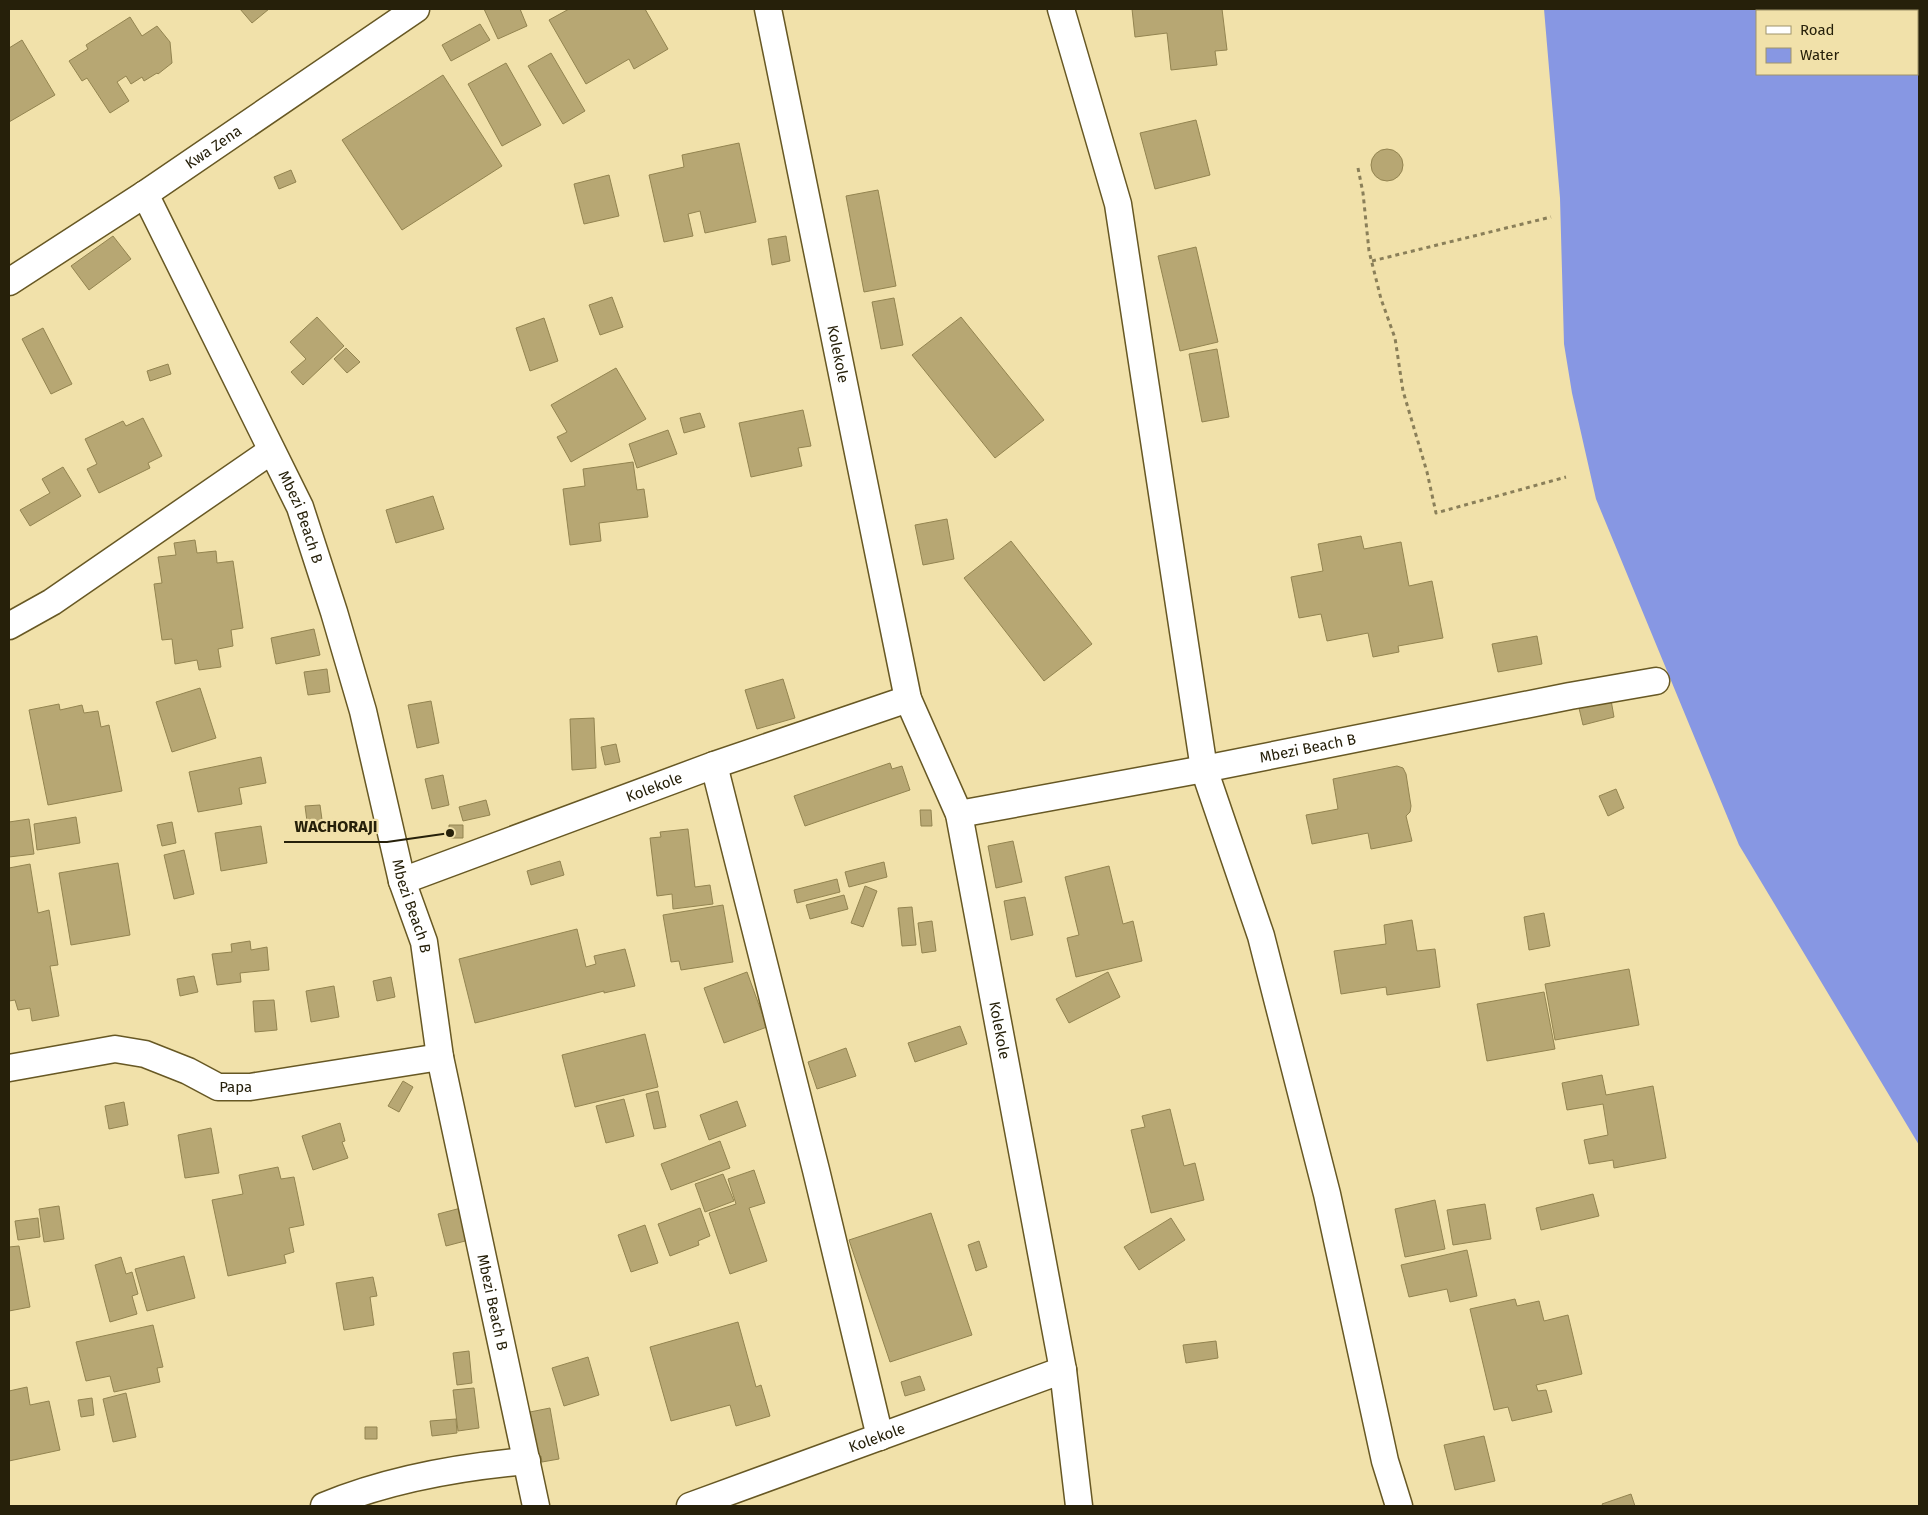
<svg xmlns="http://www.w3.org/2000/svg" width="1928" height="1515" font-family="'Fira Sans',sans-serif">
	<rect width="100%" height="100%" fill="#f1e1aa"/>
	<!-- water -->
	<path fill="#8797e3" fill-rule="evenodd" d="M 1544,9 L 1919,9 L 1919,1145 L 1739,845 L 1596,499 L 1572,393 L 1564,344 L 1560,198 ZM 1757,11 L 1917,11 L 1917,74 L 1757,74 Z"/>
	<!-- building -->
	<path fill="#b7a773" stroke="#938450" d="M 240,9 L 269,9 L 252,23 Z
		M 484,9 L 520,9 L 527,26 L 498,39 Z
		M 569,9 L 645,9 L 668,49 L 634,69 L 629,59 L 586,84 L 549,20 Z
		M 1132,9 L 1222,9 L 1227,50 L 1215,51 L 1217,65 L 1171,70 L 1167,33 L 1135,37 Z
		M 130,17 L 142,36 L 157,26 L 170,42 L 172,63 L 158,74 L 157,73 L 144,81 L 142,77 L 131,84 L 126,76 L 117,82 L 129,101 L 110,113 L 87,78 L 82,81 L 69,61 L 88,49 L 86,45 Z
		M 480,24 L 490,40 L 451,61 L 442,45 Z
		M 22,40 L 55,95 L 9,122 L 9,48 Z
		M 551,53 L 585,111 L 563,124 L 528,66 Z
		M 506,63 L 541,125 L 502,146 L 468,84 Z
		M 443,75 L 502,166 L 402,230 L 342,140 Z
		M 1196,120 L 1210,175 L 1155,189 L 1140,133 Z
		M 739,143 L 756,222 L 705,233 L 700,211 L 688,214 L 693,236 L 664,242 L 649,175 L 684,167 L 682,155 Z
		M1371 165a16 16 0 1 1 32 0a16 16 0 1 1-32 0Z
		M 291,170 L 296,182 L 279,189 L 274,177 Z
		M 609,175 L 619,216 L 584,224 L 574,184 Z
		M 878,190 L 896,286 L 864,292 L 846,196 Z
		M 113,236 L 131,259 L 89,290 L 71,266 Z
		M 786,236 L 790,261 L 772,265 L 768,239 Z
		M 1196,247 L 1218,342 L 1180,351 L 1158,256 Z
		M 612,297 L 623,327 L 600,335 L 589,305 Z
		M 894,298 L 903,345 L 881,349 L 872,302 Z
		M 317,317 L 344,346 L 303,385 L 291,372 L 306,359 L 290,342 Z
		M 961,317 L 1044,420 L 995,458 L 912,355 Z
		M 544,318 L 558,361 L 530,371 L 516,328 Z
		M 43,328 L 72,384 L 51,394 L 22,339 Z
		M 346,348 L 360,362 L 347,373 L 334,359 Z
		M 1217,349 L 1229,417 L 1202,422 L 1189,354 Z
		M 168,364 L 171,374 L 150,381 L 147,371 Z
		M 616,368 L 646,419 L 571,462 L 557,437 L 567,432 L 551,405 Z
		M 803,410 L 811,446 L 798,448 L 802,466 L 751,477 L 739,423 Z
		M 700,413 L 705,427 L 684,433 L 680,418 Z
		M 143,418 L 162,456 L 148,463 L 150,468 L 99,493 L 87,469 L 97,464 L 85,439 L 123,421 L 126,426 Z
		M 668,430 L 677,454 L 637,468 L 629,444 Z
		M 633,462 L 637,490 L 644,489 L 648,517 L 599,523 L 601,541 L 570,545 L 563,489 L 585,486 L 583,469 Z
		M 63,467 L 81,496 L 30,526 L 20,510 L 50,493 L 42,479 Z
		M 433,496 L 444,529 L 396,543 L 386,510 Z
		M 947,519 L 954,559 L 923,565 L 915,525 Z
		M 1361,536 L 1364,549 L 1401,542 L 1409,586 L 1432,581 L 1443,638 L 1398,646 L 1399,652 L 1373,657 L 1368,633 L 1327,641 L 1321,614 L 1299,618 L 1291,577 L 1323,571 L 1318,544 Z
		M 195,540 L 197,553 L 216,551 L 217,563 L 233,561 L 243,628 L 231,630 L 233,646 L 218,649 L 221,667 L 199,670 L 197,660 L 175,664 L 172,639 L 162,640 L 154,584 L 162,583 L 158,557 L 176,555 L 174,543 Z
		M 1011,541 L 1092,644 L 1044,681 L 964,578 Z
		M 314,629 L 320,655 L 276,664 L 271,638 Z
		M 1537,636 L 1542,664 L 1498,672 L 1492,644 Z
		M 327,669 L 330,692 L 308,695 L 304,672 Z
		M 783,679 L 795,718 L 757,729 L 745,690 Z
		M 200,688 L 216,738 L 172,752 L 156,702 Z
		M 1611,700 L 1614,717 L 1583,725 L 1579,708 Z
		M 431,701 L 439,743 L 417,748 L 408,705 Z
		M 59,704 L 60,710 L 82,705 L 84,713 L 98,711 L 101,727 L 109,725 L 122,791 L 48,805 L 29,710 Z
		M 594,718 L 596,768 L 572,770 L 570,719 Z
		M 616,744 L 620,762 L 605,765 L 601,747 Z
		M 261,757 L 266,783 L 239,788 L 242,804 L 198,812 L 189,772 Z
		M 890,763 L 892,769 L 902,766 L 910,790 L 805,826 L 794,796 Z
		M 1397,766 L 1403,768 L 1406,774 L 1411,806 L 1410,812 L 1406,816 L 1412,841 L 1371,849 L 1368,833 L 1312,844 L 1306,815 L 1338,809 L 1333,779 Z
		M 443,775 L 449,805 L 432,809 L 425,779 Z
		M 1616,789 L 1624,808 L 1608,816 L 1599,796 Z
		M 486,800 L 490,815 L 463,821 L 459,807 Z
		M 320,805 L 323,827 L 308,829 L 305,806 Z
		M 920,810 L 931,810 L 932,826 L 921,826 Z
		M 76,817 L 80,843 L 37,850 L 34,824 Z
		M 29,819 L 34,854 L 9,857 L 9,822 Z
		M 172,822 L 176,843 L 162,846 L 157,825 Z
		M 449,825 L 463,825 L 463,838 L 449,838 Z
		M 261,826 L 267,863 L 221,871 L 215,833 Z
		M 688,829 L 695,887 L 710,885 L 713,904 L 673,909 L 672,894 L 657,896 L 650,838 L 661,837 L 660,832 Z
		M 1013,841 L 1022,882 L 996,888 L 988,846 Z
		M 184,850 L 194,894 L 174,899 L 164,855 Z
		M 560,861 L 564,875 L 531,885 L 527,871 Z
		M 884,862 L 887,877 L 849,887 L 845,872 Z
		M 118,863 L 130,935 L 71,945 L 59,873 Z
		M 30,864 L 38,913 L 49,910 L 58,965 L 50,966 L 59,1016 L 32,1021 L 30,1008 L 18,1010 L 15,1000 L 9,1001 L 9,868 Z
		M 1109,866 L 1123,924 L 1133,921 L 1142,961 L 1076,977 L 1067,938 L 1079,935 L 1065,877 Z
		M 837,879 L 840,892 L 797,903 L 794,890 Z
		M 865,886 L 877,891 L 863,927 L 851,923 Z
		M 844,895 L 848,909 L 810,919 L 806,905 Z
		M 1025,897 L 1033,935 L 1011,940 L 1004,901 Z
		M 723,905 L 733,962 L 681,970 L 679,961 L 671,962 L 663,915 Z
		M 912,907 L 916,945 L 902,946 L 898,908 Z
		M 1544,913 L 1550,946 L 1529,950 L 1524,917 Z
		M 1412,920 L 1417,951 L 1435,949 L 1440,987 L 1387,995 L 1386,987 L 1341,994 L 1334,951 L 1386,944 L 1384,925 Z
		M 932,921 L 936,951 L 922,953 L 918,923 Z
		M 577,929 L 586,967 L 596,964 L 594,956 L 625,949 L 635,986 L 604,993 L 604,991 L 475,1023 L 459,959 Z
		M 250,941 L 251,950 L 267,947 L 269,970 L 240,973 L 241,982 L 217,985 L 212,954 L 232,952 L 231,944 Z
		M 1629,969 L 1639,1025 L 1555,1040 L 1545,984 Z
		M 747,972 L 767,1027 L 724,1043 L 704,988 Z
		M 1108,972 L 1120,997 L 1069,1023 L 1056,999 Z
		M 194,976 L 198,992 L 180,996 L 177,979 Z
		M 391,977 L 395,997 L 377,1001 L 373,981 Z
		M 334,986 L 339,1017 L 311,1022 L 306,991 Z
		M 1544,992 L 1555,1049 L 1487,1061 L 1477,1004 Z
		M 274,1000 L 277,1030 L 255,1032 L 253,1001 Z
		M 960,1026 L 967,1044 L 915,1062 L 908,1043 Z
		M 645,1034 L 658,1087 L 575,1107 L 562,1055 Z
		M 846,1048 L 856,1076 L 817,1089 L 808,1062 Z
		M 1602,1075 L 1606,1095 L 1653,1086 L 1666,1158 L 1614,1168 L 1613,1160 L 1589,1164 L 1584,1140 L 1608,1135 L 1603,1104 L 1567,1110 L 1562,1083 Z
		M 403,1081 L 413,1087 L 399,1112 L 388,1106 Z
		M 658,1091 L 666,1127 L 654,1129 L 646,1094 Z
		M 624,1099 L 634,1136 L 606,1143 L 596,1106 Z
		M 737,1101 L 746,1126 L 709,1140 L 700,1115 Z
		M 124,1102 L 128,1125 L 109,1129 L 105,1106 Z
		M 1170,1109 L 1184,1166 L 1195,1163 L 1204,1200 L 1151,1213 L 1131,1130 L 1145,1127 L 1142,1116 Z
		M 340,1123 L 345,1141 L 342,1142 L 348,1158 L 313,1170 L 302,1136 Z
		M 211,1128 L 219,1173 L 185,1178 L 178,1135 Z
		M 720,1141 L 730,1168 L 671,1190 L 661,1164 Z
		M 278,1167 L 281,1179 L 294,1177 L 304,1225 L 289,1228 L 294,1252 L 284,1255 L 286,1263 L 228,1276 L 212,1200 L 243,1194 L 239,1175 Z
		M 754,1170 L 765,1203 L 749,1208 L 767,1261 L 730,1274 L 709,1213 L 736,1204 L 728,1179 Z
		M 723,1174 L 734,1201 L 705,1212 L 695,1184 Z
		M 1593,1194 L 1599,1216 L 1541,1230 L 1536,1208 Z
		M 1435,1200 L 1445,1249 L 1405,1257 L 1395,1209 Z
		M 1485,1204 L 1491,1239 L 1453,1245 L 1447,1210 Z
		M 59,1206 L 64,1239 L 44,1242 L 39,1209 Z
		M 461,1208 L 469,1240 L 446,1246 L 438,1214 Z
		M 700,1208 L 710,1236 L 698,1241 L 699,1245 L 670,1256 L 658,1224 Z
		M 931,1213 L 972,1335 L 890,1362 L 849,1240 Z
		M 38,1218 L 40,1237 L 18,1240 L 15,1221 Z
		M 1171,1218 L 1185,1240 L 1139,1270 L 1124,1247 Z
		M 645,1225 L 658,1263 L 631,1272 L 618,1235 Z
		M 979,1241 L 987,1267 L 976,1271 L 968,1245 Z
		M 19,1246 L 30,1307 L 9,1311 L 9,1247 Z
		M 1467,1250 L 1477,1296 L 1450,1302 L 1447,1289 L 1409,1297 L 1401,1265 Z
		M 184,1256 L 195,1298 L 147,1311 L 135,1269 Z
		M 121,1257 L 126,1274 L 132,1272 L 138,1294 L 132,1296 L 137,1314 L 110,1322 L 95,1265 Z
		M 373,1277 L 377,1296 L 370,1297 L 374,1325 L 344,1330 L 336,1283 Z
		M 1515,1299 L 1517,1306 L 1539,1301 L 1544,1321 L 1568,1315 L 1582,1374 L 1536,1385 L 1538,1391 L 1546,1390 L 1552,1412 L 1512,1421 L 1508,1407 L 1494,1410 L 1470,1309 Z
		M 738,1322 L 756,1387 L 761,1385 L 770,1416 L 736,1426 L 730,1405 L 671,1421 L 650,1347 Z
		M 153,1325 L 163,1367 L 157,1368 L 160,1382 L 114,1392 L 110,1376 L 86,1381 L 76,1342 Z
		M 1216,1341 L 1218,1358 L 1186,1363 L 1183,1345 Z
		M 469,1351 L 472,1383 L 457,1385 L 453,1353 Z
		M 588,1357 L 599,1395 L 564,1406 L 552,1368 Z
		M 920,1376 L 925,1390 L 905,1396 L 901,1382 Z
		M 27,1387 L 30,1405 L 49,1401 L 60,1450 L 9,1461 L 9,1388 L 9,1391 Z
		M 474,1388 L 479,1428 L 458,1431 L 453,1390 Z
		M 126,1393 L 136,1437 L 113,1442 L 103,1399 Z
		M 92,1398 L 94,1415 L 81,1417 L 78,1400 Z
		M 550,1408 L 559,1459 L 542,1462 L 541,1456 L 532,1457 L 525,1413 Z
		M 456,1419 L 457,1433 L 432,1436 L 430,1421 Z
		M 365,1427 L 377,1427 L 377,1439 L 365,1439 Z
		M 1484,1436 L 1495,1481 L 1455,1490 L 1444,1445 Z
		M 1631,1494 L 1635,1506 L 1603,1506 L 1602,1504 Z"/>
	<g fill="none" stroke-linecap="round" stroke-linejoin="round">
		<!-- street casing -->
		<g stroke="#675824" stroke-width="29">
			<g id="street">
				<path id="s1" d="M 768,9 L 908,699 L 959,814 L 1063,1370 L 1079,1506"/>
				<path d="M 1061,9 L 1118,204 L 1204,769 L 1261,936 L 1327,1194 L 1385,1461 L 1399,1506"/>
				<path id="s2" d="M 145,194 L 300,507 L 334,612 L 363,711 L 402,881 L 424,942 L 440,1057 L 536,1506"/>
				<path id="s3" d="M 9,282 L 145,194 L 416,9"/>
				<path d="M 9,626 L 52,602 L 271,451"/>
				<path d="M 714,765 L 816,1170 L 880,1437"/>
				<path id="s4" d="M 959,814 L 1204,769 L 1570,696 L 1656,681"/>
				<path id="s5" d="M 402,881 L 714,765 L 908,699"/>
				<path id="s6" d="M 9,1068 L 115,1049 L 145,1054 L 188,1071 L 218,1087 L 250,1087 L 440,1057"/>
				<path d="M 324,1506 C 389,1479 458,1467 527,1461"/>
				<path id="s7" d="M 690,1506 L 1063,1370"/>
			</g>
		</g>
		<!-- path -->
		<path stroke="#8a7f59" stroke-width="3" stroke-dasharray="4 4" stroke-linecap="butt" d="M 1358,168 L 1363,193 L 1369,251 L 1381,299 L 1395,338 L 1403,391 L 1427,472 L 1436,513 L 1566,477
			M 1372,261 L 1551,217"/>
		<!-- street -->
		<use href="#street" stroke="#fff" stroke-width="26"/>
	</g>
	<g text-anchor="middle" stroke-width="4.5" stroke-linejoin="round" paint-order="stroke">
		<!-- street labels -->
		<g font-size="15" fill="#26200a" stroke="#f1e1aa">
			<text dy="5" stroke="none"><textPath href="#s3" startOffset="245">Kwa Zena</textPath></text>
			<text dy="5" stroke="none"><textPath href="#s1" startOffset="352">Kolekole</textPath></text>
			<text dy="5" stroke="none"><textPath href="#s2" startOffset="359">Mbezi Beach B</textPath></text>
			<text dy="5" stroke="none"><textPath href="#s4" startOffset="355">Mbezi Beach B</textPath></text>
			<text dy="5" stroke="none"><textPath href="#s5" startOffset="269">Kolekole</textPath></text>
			<text dy="5" stroke="none"><textPath href="#s2" startOffset="764">Mbezi Beach B</textPath></text>
			<text dy="5" stroke="none"><textPath href="#s1" startOffset="1050">Kolekole</textPath></text>
			<text dy="5" stroke="none"><textPath href="#s6" startOffset="236">Papa</textPath></text>
			<text dy="5" stroke="none"><textPath href="#s2" startOffset="1169">Mbezi Beach B</textPath></text>
			<text dy="5" stroke="none"><textPath href="#s7" startOffset="199">Kolekole</textPath></text>
		</g>
	</g>
	<!-- callouts -->
	<path fill="none" stroke="#26200a" stroke-width="2" d="M450 833L387 842H284"/>
	<circle fill="#26200a" stroke="#f1e1aa" stroke-width="2" cx="450" cy="833" r="5"/>
	<g font-size="16" text-anchor="middle" font-weight="bold" fill="#26200a" stroke="#f1e1aa" stroke-width="4.5" stroke-linejoin="round" paint-order="stroke">
		<text x="336" y="832">WACHORAJI</text>
	</g>
	<!-- border -->
	<rect width="1928" height="1515" fill="none" stroke="#26200a" stroke-width="20"/>
	<!-- legend -->
	<rect x="1756" y="10" width="162" height="65" fill="#f1e1aa" stroke="#a0946a"/>
	<rect x="1766" y="26" width="25" height="8" fill="#ffffff" stroke="#a0946a"/>
	<text x="1800" y="35" font-size="15" fill="#26200a">Road</text>
	<rect x="1766" y="48" width="25" height="15" fill="#8797e3" stroke="#a0946a"/>
	<text x="1800" y="60" font-size="15" fill="#26200a">Water</text>
</svg>
